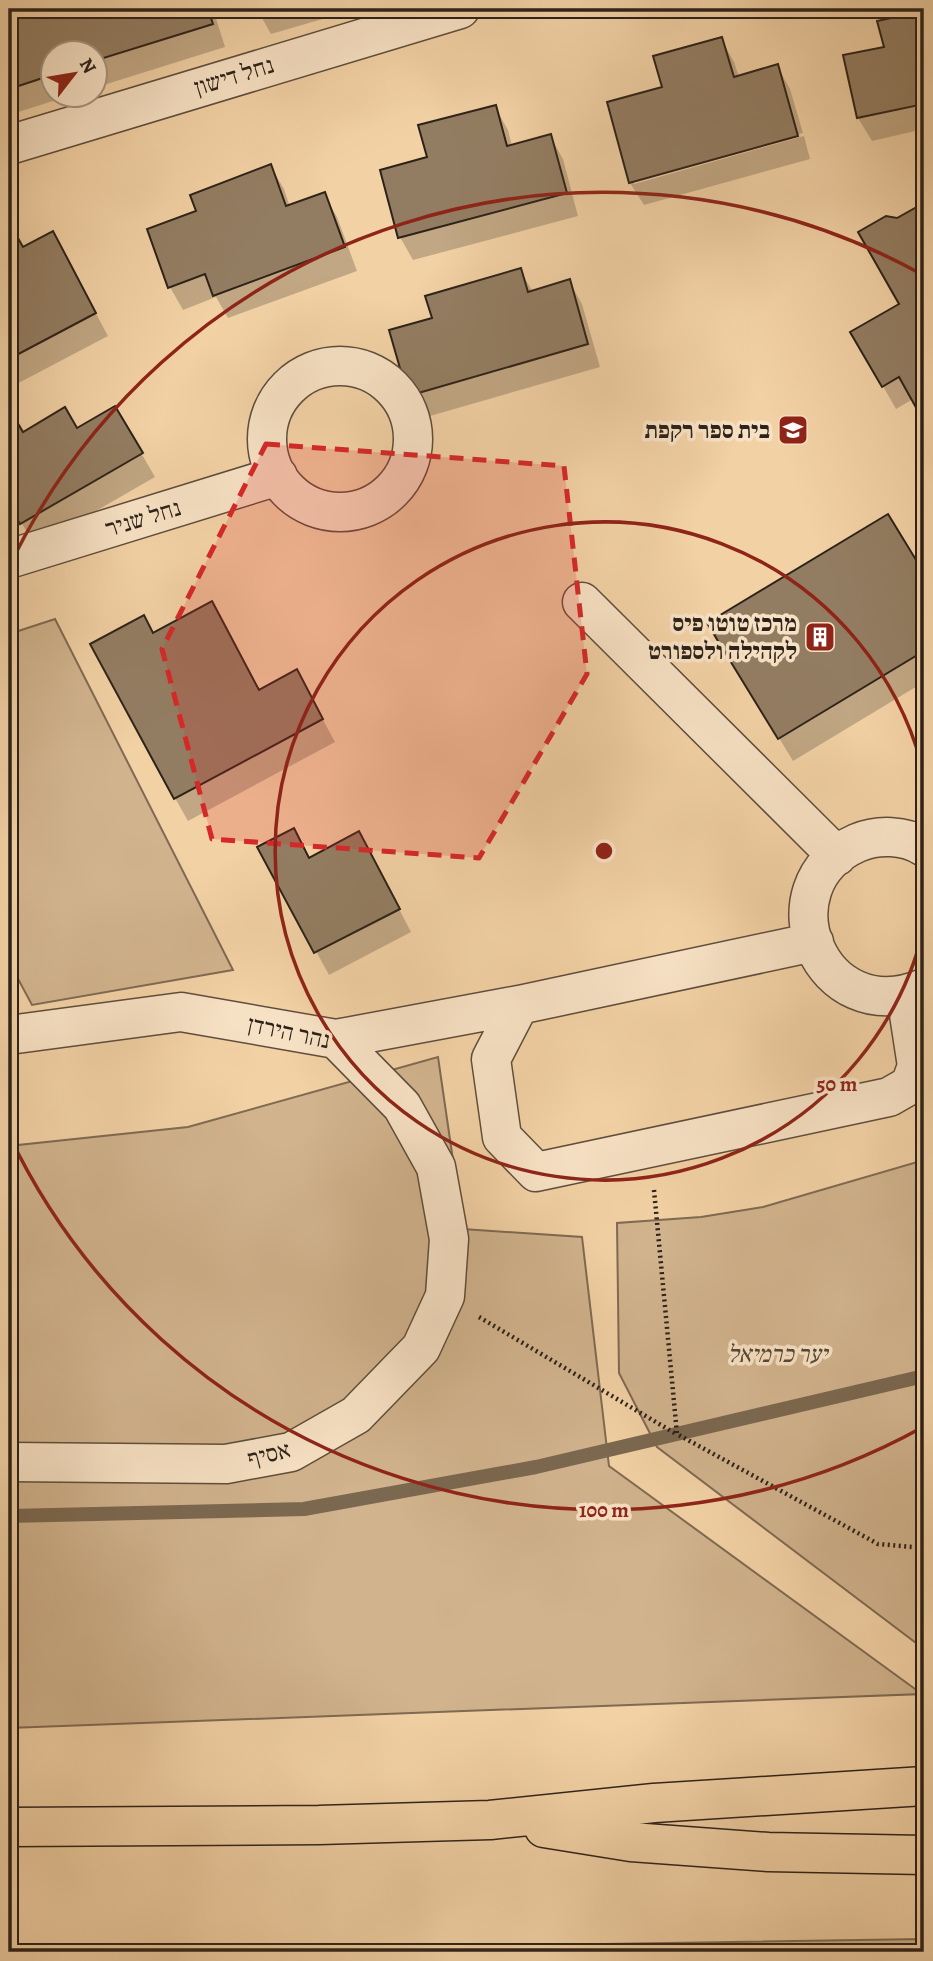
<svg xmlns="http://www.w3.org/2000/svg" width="933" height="1961" font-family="Alegreya,'Frank Ruhl Libre',serif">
	<rect width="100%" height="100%" fill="#f2d1a5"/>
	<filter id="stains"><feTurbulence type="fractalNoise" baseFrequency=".00286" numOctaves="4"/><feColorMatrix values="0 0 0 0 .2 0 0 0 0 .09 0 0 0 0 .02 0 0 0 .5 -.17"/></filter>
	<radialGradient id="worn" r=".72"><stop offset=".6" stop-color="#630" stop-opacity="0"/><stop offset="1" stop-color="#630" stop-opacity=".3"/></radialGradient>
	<!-- green -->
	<path fill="#d1b38d" stroke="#7f6a53" stroke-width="2" d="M 55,619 L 233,970 L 32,1005 L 9,962 L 9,634 Z
		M 438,1057 L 463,1229 L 582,1237 L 609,1466 L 922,1694 L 9,1728 L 9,1146 L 188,1127 Z
		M 924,1160 L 924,1649 L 657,1447 L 619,1373 L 617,1223 L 701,1217 L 763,1207 Z
		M 924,1939 L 924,1952 L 105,1952 Z"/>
	<!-- shadow -->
	<path fill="#0003" d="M 9,9 L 213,9 L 225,47 L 94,88 L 94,52 L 52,52 L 52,94 L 75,94 L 9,115 Z
		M 257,9 L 357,9 L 271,34 Z
		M 924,13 L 924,129 L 872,141 L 858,118 L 886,48 L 880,22 Z
		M 721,39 L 734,62 L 739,77 L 777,66 L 790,89 L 803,133 L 634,180 L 634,184 L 804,136 L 810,159 L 644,205 L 630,183 L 609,104 L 664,89 Z
		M 495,107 L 508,130 L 512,146 L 550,136 L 563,159 L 578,216 L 413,260 L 400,237 L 429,159 Z
		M 271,167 L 284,189 L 290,207 L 324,194 L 337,217 L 357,271 L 228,318 L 216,297 L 183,310 L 170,287 L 198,212 Z
		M 924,205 L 924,418 L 913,399 L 896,409 L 852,332 L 901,304 L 897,220 Z
		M 10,226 L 23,249 L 65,256 L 108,336 L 9,388 Z
		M 520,270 L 533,292 L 569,281 L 582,304 L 600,367 L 423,418 L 410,395 L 434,319 Z
		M 115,408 L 155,477 L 35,546 L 9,501 L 9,412 L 22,434 L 77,430 Z
		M 887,516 L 924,577 L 924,682 L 793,761 L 723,646 Z
		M 153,635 L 259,692 L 309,694 L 335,742 L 188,821 L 175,798 Z
		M 293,830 L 310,860 L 372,857 L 411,932 L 329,975 L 260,848 Z"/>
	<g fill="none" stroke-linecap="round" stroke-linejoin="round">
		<!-- stream -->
		<path stroke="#7b6850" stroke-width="14" d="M 9,1516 L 304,1509 L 536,1467 L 924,1376"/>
	</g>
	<!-- building -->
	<path fill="#937d62" stroke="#2d2219" stroke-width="2" d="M 9,9 L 208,9 L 213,24 L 94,61 L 94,52 L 52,52 L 52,75 L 9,89 Z
		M 924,11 L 924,104 L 857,118 L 843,55 L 884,47 L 877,21 Z
		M 722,37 L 734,77 L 778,64 L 798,136 L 629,183 L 607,102 L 662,87 L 653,56 Z
		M 496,105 L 507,146 L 551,134 L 567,193 L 398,238 L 380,170 L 427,157 L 418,125 Z
		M 271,164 L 286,206 L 325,192 L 345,247 L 213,296 L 205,274 L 168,288 L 147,229 L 196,211 L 190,195 Z
		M 924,203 L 924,422 L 899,377 L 882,387 L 850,332 L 899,304 L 858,232 L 886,216 L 897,218 Z
		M 10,224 L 23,247 L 53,231 L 96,313 L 9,359 Z
		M 521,268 L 528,292 L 570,279 L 588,344 L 408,396 L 389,330 L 432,318 L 425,296 Z
		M 115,406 L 143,453 L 20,524 L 9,504 L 9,408 L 23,432 L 65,407 L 77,428 Z
		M 888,514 L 924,573 L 924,651 L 778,739 L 707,623 Z
		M 212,601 L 259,690 L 297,669 L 323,719 L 174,799 L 90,644 L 144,615 L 153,633 Z
		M 294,828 L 309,858 L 359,831 L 400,909 L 314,953 L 257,847 Z"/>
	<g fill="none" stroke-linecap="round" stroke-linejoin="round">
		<!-- minor casing -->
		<g stroke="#5e4e3c" stroke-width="41">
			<path id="minor" d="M 9,145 L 460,9
				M267 439a73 73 0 1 1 146 0a73 73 0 1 1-146 0Z
				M 9,559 L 278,476
				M 582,602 L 837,856
				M 924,847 C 905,835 878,834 857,843 C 761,886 820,1032 924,988
				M 519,1005 L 491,1059 L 502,1137 L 536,1172 L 889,1097 L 910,1085 L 917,1066 L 906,995
				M 9,1035 L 181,1012 L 336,1039 L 402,1106 L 436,1167 L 449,1239 L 445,1296 L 421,1348 L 356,1415 L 291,1452 L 226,1464 L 9,1462
				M 336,1039 L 519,1005 L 814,942"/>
		</g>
		<!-- major casing -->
		<g stroke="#2d2219" stroke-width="41">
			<path id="major" d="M 9,1827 L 319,1825 L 490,1820 L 654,1803 L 924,1786
				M 544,1828 L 631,1842 L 768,1852 L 924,1855"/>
		</g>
		<!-- path -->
		<path stroke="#2d2219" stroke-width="4.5" stroke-dasharray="2 3.5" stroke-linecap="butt" d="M 654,1190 L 677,1434 L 878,1544 L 924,1548
			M 479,1317 L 676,1434"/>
		<!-- minor -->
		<use href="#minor" stroke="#f7e1c4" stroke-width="38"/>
		<!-- major -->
		<use href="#major" stroke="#f2d1a5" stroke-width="38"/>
	</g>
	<!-- marked area -->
	<path fill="#d62828" fill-opacity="0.2" stroke="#d62828" stroke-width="5" stroke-dasharray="14 9" stroke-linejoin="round" d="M 266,444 L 564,466 L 587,674 L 479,858 L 212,839 L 162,649 Z"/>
	<!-- distance rings -->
	<g fill="none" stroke="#8f2418" stroke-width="3.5">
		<path d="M924 928A329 329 0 1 1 924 774"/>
		<path d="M923 1427A659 659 0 0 1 9 1135M9 567A659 659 0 0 1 923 275"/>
	</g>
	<!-- icons -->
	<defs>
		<g id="school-square" transform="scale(1.575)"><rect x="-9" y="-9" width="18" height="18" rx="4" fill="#8f2418" stroke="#f7e1c4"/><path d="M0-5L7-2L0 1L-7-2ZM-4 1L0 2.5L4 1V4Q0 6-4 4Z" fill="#fff"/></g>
		<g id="building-square" transform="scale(1.575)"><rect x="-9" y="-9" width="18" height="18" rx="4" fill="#8f2418" stroke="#f7e1c4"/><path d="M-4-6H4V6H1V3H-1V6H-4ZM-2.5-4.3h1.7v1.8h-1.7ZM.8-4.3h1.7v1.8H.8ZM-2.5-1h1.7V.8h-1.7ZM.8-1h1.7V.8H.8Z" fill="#fff"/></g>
	</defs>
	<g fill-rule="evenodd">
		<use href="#school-square" x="793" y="430"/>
		<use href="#building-square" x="820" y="637"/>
	</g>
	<g text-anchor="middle" stroke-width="7" stroke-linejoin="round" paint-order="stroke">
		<!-- street labels -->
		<g font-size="24" fill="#2d2219" stroke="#f7e1c4">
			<text transform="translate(234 76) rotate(-17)" y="8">נחל דישון</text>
			<text transform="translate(143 518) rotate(-17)" y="8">נחל שניר</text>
			<text transform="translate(289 1032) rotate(12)" y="8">נהר הירדן</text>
			<text transform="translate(269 1454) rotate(-14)" y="8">אסיף</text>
		</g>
		<!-- poi labels -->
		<g font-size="24" font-weight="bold" fill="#2d2219" stroke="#f7e1c4" text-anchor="end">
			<text x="770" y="438">בית ספר רקפת</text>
			<text x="797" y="631">מרכז טוטו פיס<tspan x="797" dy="28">לקהילה ולספורט</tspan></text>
		</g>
		<!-- park labels -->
		<g font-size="24" font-style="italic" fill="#564636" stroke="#f7e1c4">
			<text x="777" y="1362">יער כרמיאל</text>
		</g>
	</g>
	<circle cx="604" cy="851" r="10" fill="#8f2418" stroke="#f7e1c4" stroke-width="3.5"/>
	<g font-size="21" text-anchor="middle" font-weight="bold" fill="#8f2418" stroke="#f7e1c4" stroke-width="7" stroke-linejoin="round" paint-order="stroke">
		<text x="837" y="1091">50 m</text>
		<text x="604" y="1517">100 m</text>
	</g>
	<!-- margin -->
	<rect width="933" height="1961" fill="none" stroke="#f2d1a5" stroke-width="35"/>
	<rect x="10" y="10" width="912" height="1940" fill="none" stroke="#2d2219" stroke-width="3.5"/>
	<rect x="18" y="18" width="898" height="1926" fill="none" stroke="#2d2219" stroke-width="2"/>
	<!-- north arrow -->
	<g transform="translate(74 74) rotate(59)"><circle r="33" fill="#f7e1c4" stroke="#a69580" stroke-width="2"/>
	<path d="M0-5L12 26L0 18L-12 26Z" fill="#8f2418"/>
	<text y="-10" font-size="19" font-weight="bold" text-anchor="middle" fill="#2d2219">N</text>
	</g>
	<rect width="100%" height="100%" filter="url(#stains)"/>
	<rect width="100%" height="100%" fill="url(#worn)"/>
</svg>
